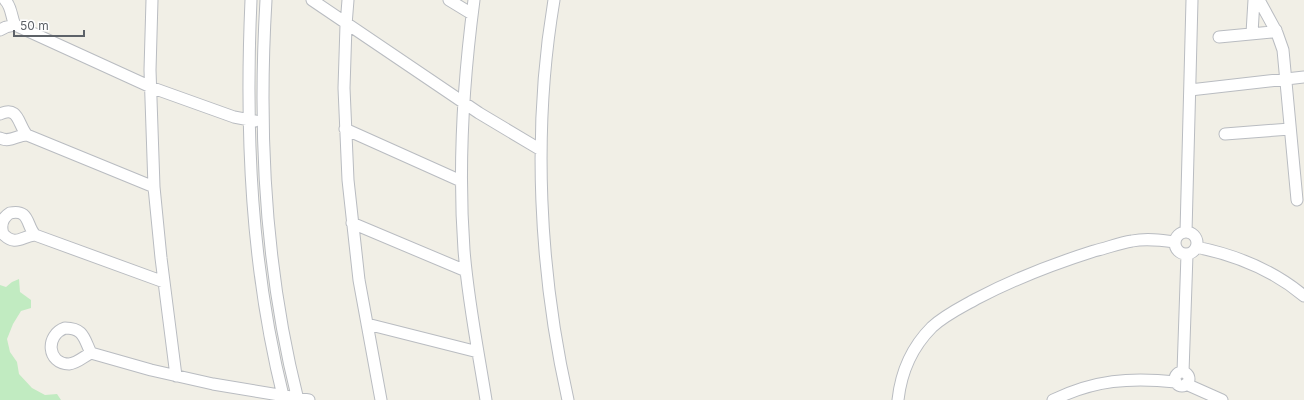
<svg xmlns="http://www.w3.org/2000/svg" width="1304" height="400" font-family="Inter,sans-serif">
	<rect width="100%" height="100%" fill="#f1efe6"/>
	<!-- green -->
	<path fill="#c1ebc1" d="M 19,279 L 20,292 L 31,300 L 31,308 L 21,311 L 13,324 L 7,339 L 10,352 L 17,362 L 19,374 L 32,388 L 45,395 L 57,394 L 61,400 L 0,400 L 0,285 L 6,287 L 12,282 Z"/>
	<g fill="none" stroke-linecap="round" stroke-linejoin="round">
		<!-- minor casing -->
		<g stroke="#b9bcc1" stroke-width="13">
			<path id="minor" d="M 152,0 L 150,70 L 154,187 L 161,258 L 176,376
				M 251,0 C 245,135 251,269 284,400
				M 266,0 C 258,134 265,270 298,400
				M 312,0 L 479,113 L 541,150
				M 348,0 L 346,25 L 344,88 L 348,180 L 359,280 L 381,400
				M 449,0 L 472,14
				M 474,0 C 463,83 458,167 464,250 C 468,301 478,350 486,400
				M 554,0 C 532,130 539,271 568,400
				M 1259,0 L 1277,33 L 1283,50 L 1297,200
				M 15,25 L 153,88 L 234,117 L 255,121
				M 0,30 L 6,27 L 15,25 C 11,17 12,7 5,0
				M 1252,33 L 1254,0
				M 1219,37 L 1272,32 L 1276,30
				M 1190,90 L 1304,77
				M 0,114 C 19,105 18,125 27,135
				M 345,129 L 461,181
				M 1225,134 L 1290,129
				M 0,138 C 10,143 17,135 27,135 L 154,187
				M 352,223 L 466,271
				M1175 243a11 11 0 1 1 22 0a11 11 0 1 1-22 0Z
				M 1186,232 L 1192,0
				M 35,235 C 26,225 30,209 10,213 C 2,218 0,225 3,234 C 16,247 22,236 35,235 L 164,282
				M 1196,247 C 1236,255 1273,270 1304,296
				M 367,324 L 478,352
				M 65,328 C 84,328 84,339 91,353 C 84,356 78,363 69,364 C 47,364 45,335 65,328 Z
				M 91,353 L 151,370 L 213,384 L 309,400
				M 1183,372 L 1187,254
				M1175 379a7 7 0 1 1 14 0a7 7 0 1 1-14 0Z
				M 1186,384 L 1222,400
				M 898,400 C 901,372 912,347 932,327 C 945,315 960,308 976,299 C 1014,279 1053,264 1094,251 C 1107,248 1119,243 1132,241 C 1146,238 1161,240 1175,242
				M 1053,400 C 1094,380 1130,377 1176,382"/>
		</g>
		<!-- minor -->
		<use href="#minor" stroke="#fff" stroke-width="11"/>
	</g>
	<!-- scale -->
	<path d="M14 30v6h70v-6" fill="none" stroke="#5d6268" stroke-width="2"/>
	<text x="20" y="30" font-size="12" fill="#5d6268" stroke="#ffffff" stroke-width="3" paint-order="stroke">50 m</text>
</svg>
